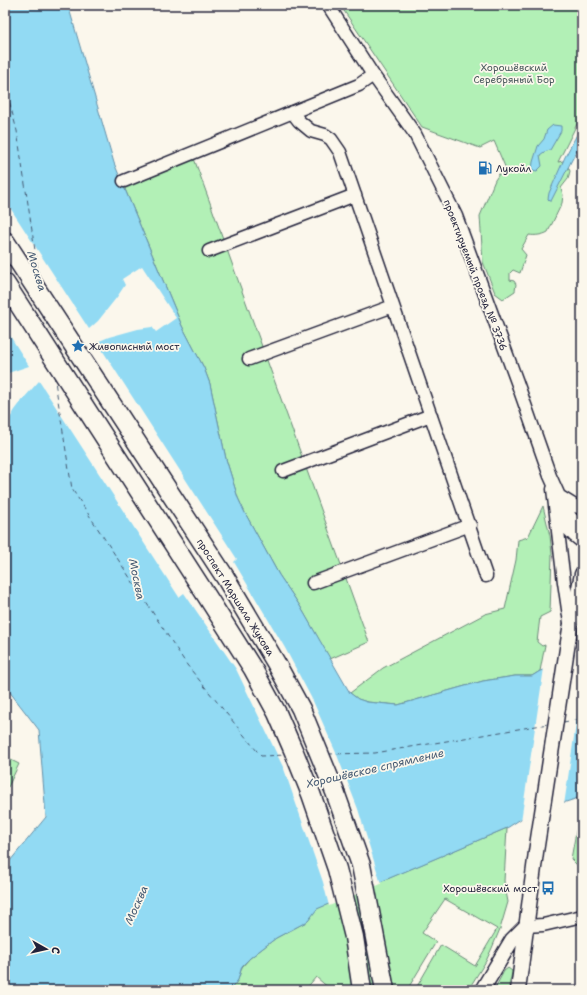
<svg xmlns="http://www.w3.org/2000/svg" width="587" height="995" font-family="'Shantell Sans',sans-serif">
	<rect width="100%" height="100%" fill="#fbf7ec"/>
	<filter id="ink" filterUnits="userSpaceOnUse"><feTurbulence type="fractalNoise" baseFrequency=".025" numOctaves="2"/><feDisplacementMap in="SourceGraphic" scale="8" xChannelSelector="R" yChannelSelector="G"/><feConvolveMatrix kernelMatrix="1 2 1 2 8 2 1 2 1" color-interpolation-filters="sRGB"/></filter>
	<g filter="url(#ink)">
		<!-- green -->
		<path fill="#b2f0b6" stroke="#6a8978" d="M 340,5 L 582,5 L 582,114 L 558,162 L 563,161 L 566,163 L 570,171 L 568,179 L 561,188 L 563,195 L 562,203 L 548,232 C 543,235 535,236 529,235 L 521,249 L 526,255 L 520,273 L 513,270 L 510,273 L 510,280 L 514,281 L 516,284 L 515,291 L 503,299 L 495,293 L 483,262 L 480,216 L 495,180 L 499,174 L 506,169 L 494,141 L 480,148 L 422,127 Z
			M 192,153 L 369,642 L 330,659 L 300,606 L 279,575 L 245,513 L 238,498 L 226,459 L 210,384 L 204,368 L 182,326 L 122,182 Z
			M 543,506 L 550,536 L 552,554 L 550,612 L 540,617 L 537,642 L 542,646 L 545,645 L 540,671 L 532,676 L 515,676 L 483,681 L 398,705 L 367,702 L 358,699 L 350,693 L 383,668 L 485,614 L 505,609 L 516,560 L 518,540 L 528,537 Z
			M 5,757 L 19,764 L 8,787 L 5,785 Z
			M 578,798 L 582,798 L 582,870 L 571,859 L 580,810 Z
			M 507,828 L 504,881 L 508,902 L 500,929 L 492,948 L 486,961 L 468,990 L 415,990 L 441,945 L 475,966 L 497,929 L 445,899 L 422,933 L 436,942 L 407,990 L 331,990 L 316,977 L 305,990 L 230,990 L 238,980 L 242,967 L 250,958 L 276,938 L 308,921 L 316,909 Z
			M 508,968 L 512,971 L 512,973 L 508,990 L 494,990 L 504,971 Z"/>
		<!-- water -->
		<path fill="#92daf3" stroke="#6590a9" d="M 5,5 L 68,5 L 114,163 L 182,326 L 204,368 L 210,384 L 226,459 L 238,498 L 245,513 L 279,575 L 300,606 L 350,693 L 358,699 L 367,702 L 398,705 L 483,681 L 515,676 L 532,676 L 540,671 L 582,658 L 582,798 L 578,798 L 527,815 L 507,828 L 317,909 L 308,921 L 276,938 L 250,958 L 242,966 L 238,980 L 230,990 L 5,990 L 5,867 L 46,817 L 39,730 L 9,691 L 5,688 Z
			M 553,125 L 561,126 L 561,131 L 550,150 L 544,152 L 540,155 L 542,166 L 537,171 L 532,170 L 533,162 L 538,146 L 544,139 L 547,130 Z
			M 582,125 L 582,140 L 551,201 L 550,201 L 548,199 L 549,193 L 565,157 Z"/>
		<!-- pier -->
		<path fill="#fbf7ec" d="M 5,200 L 89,329 L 98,321 L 117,297 L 125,285 L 122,279 L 142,266 L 176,318 L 156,332 L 152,327 L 138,329 L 109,337 L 97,342 L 237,559 L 234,562 L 285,648 L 313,701 L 337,755 L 358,809 L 381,884 L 329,906 L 323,882 L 284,769 L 236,669 L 184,593 L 179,597 L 39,381 L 24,398 L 15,410 L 7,423 L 10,427 L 5,430 L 5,374 L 29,366 L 5,328 Z
			M 582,656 L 582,683 L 564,805 L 528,817 L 521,821 L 544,668 Z"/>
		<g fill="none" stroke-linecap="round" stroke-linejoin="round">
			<!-- ferry -->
			<path stroke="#445972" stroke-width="1" stroke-dasharray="5 4" stroke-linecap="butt" d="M 5,85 L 17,131 L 39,277
				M 46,320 L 48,332
				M 54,375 L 72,489 L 187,665 L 261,756 L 287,755
				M 563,722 L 582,719
				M 328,754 L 375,753 L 548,724
				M 304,755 L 311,755"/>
			<!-- minor casing -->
			<g stroke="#22223b" stroke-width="15">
				<path id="minor" d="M 328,5 L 373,75 L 415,134 L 456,216 L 517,382 L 550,476 L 559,496 L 575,506 L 582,508
					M 292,112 L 299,121 L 311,131 L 325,135 L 331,139 L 340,152 L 486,576
					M 124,181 L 359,85 L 373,75
					M 209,251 L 355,195
					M 249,359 L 393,306
					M 283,471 L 431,415
					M 553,489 L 564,582 L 570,623
					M 561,499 L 570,517 L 582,528
					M 559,513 C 563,525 571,534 582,542
					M 313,583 L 470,525
					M 526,926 L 543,925 L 582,916"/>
			</g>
			<!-- tertiary casing -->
			<g stroke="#22223b" stroke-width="17">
				<path id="tertiary" d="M 482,990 L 512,940 L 526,926
					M 518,990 L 536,852 L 570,629 L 582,574"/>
			</g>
			<!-- primary casing -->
			<g stroke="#22223b" stroke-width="21">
				<path id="primary" d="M 5,241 L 225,577 L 276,663 L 301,709 L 335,792 L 361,865 L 385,990
					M 5,283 L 208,598 L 253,669 L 277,713 L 294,752 L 311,794 L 337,869 L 354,937 L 362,990"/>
			</g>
			<!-- minor -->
			<use href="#minor" stroke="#fbf7ec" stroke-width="12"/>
			<!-- tertiary -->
			<use href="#tertiary" stroke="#fbf7ec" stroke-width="14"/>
			<!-- primary -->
			<use href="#primary" stroke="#fbf7ec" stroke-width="18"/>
		</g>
	</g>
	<!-- icons -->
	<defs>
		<g id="fuel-bare" transform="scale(1.08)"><path d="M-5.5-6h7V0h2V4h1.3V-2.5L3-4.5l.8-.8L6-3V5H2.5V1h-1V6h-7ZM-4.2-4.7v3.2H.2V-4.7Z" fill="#1f6fb2" stroke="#fbf7ec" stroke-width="2.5" paint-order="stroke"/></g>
		<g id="sight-bare" transform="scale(1.08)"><path d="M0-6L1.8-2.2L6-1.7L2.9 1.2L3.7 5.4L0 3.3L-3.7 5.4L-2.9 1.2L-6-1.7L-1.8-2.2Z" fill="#1f6fb2" stroke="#fbf7ec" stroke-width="2.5" paint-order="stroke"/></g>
		<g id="bus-bare" transform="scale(1.08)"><path d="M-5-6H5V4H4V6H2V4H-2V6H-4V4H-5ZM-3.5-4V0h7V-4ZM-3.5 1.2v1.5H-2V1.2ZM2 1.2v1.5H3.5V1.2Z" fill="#1f6fb2" stroke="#fbf7ec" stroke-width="2.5" paint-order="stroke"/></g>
	</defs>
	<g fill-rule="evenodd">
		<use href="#fuel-bare" x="485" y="168"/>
		<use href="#sight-bare" x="78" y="346"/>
		<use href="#bus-bare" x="548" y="888"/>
	</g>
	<g text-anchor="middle" stroke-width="3.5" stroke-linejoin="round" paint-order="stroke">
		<!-- park labels -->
		<g font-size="10" fill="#46565a" stroke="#fbf7ec">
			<text x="514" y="71">Хорошёвский<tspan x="514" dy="12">Серебряный Бор</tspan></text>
		</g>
		<!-- poi labels -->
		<g font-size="10" fill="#22223b" stroke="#fbf7ec" text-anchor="start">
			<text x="496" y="172">Лукойл</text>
			<text x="89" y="350">Живописный мост</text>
			<text x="537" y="892" text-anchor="end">Хорошёвский мост</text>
		</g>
		<!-- street labels -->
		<g font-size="10" fill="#22223b" stroke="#fbf7ec">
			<text transform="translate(476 275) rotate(69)" y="4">проектируемый проезд № 3736</text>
			<text transform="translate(236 597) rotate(58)" y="4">проспект Маршала Жукова</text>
		</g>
		<!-- water labels -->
		<g font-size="11" font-style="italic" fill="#445972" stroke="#fbf7ec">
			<text transform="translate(37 271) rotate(73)" y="4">Москва</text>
			<text transform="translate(137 579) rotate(78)" y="4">Москва</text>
			<text transform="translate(375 768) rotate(-13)" y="4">Хорошёвское спрямление</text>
			<text transform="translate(136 905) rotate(-66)" y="4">Москва</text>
		</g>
	</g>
	<!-- margin -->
	<rect width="587" height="995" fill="none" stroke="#fbf7ec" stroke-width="20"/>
	<rect x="10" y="10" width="567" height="975" fill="none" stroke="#22223b" stroke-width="1.5" filter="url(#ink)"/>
	<!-- north arrow -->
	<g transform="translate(46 949) rotate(98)" stroke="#fbf7ec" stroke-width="3" paint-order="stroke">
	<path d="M0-3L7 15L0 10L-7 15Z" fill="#22223b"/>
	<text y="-6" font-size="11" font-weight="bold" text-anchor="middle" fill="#22223b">С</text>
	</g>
</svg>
